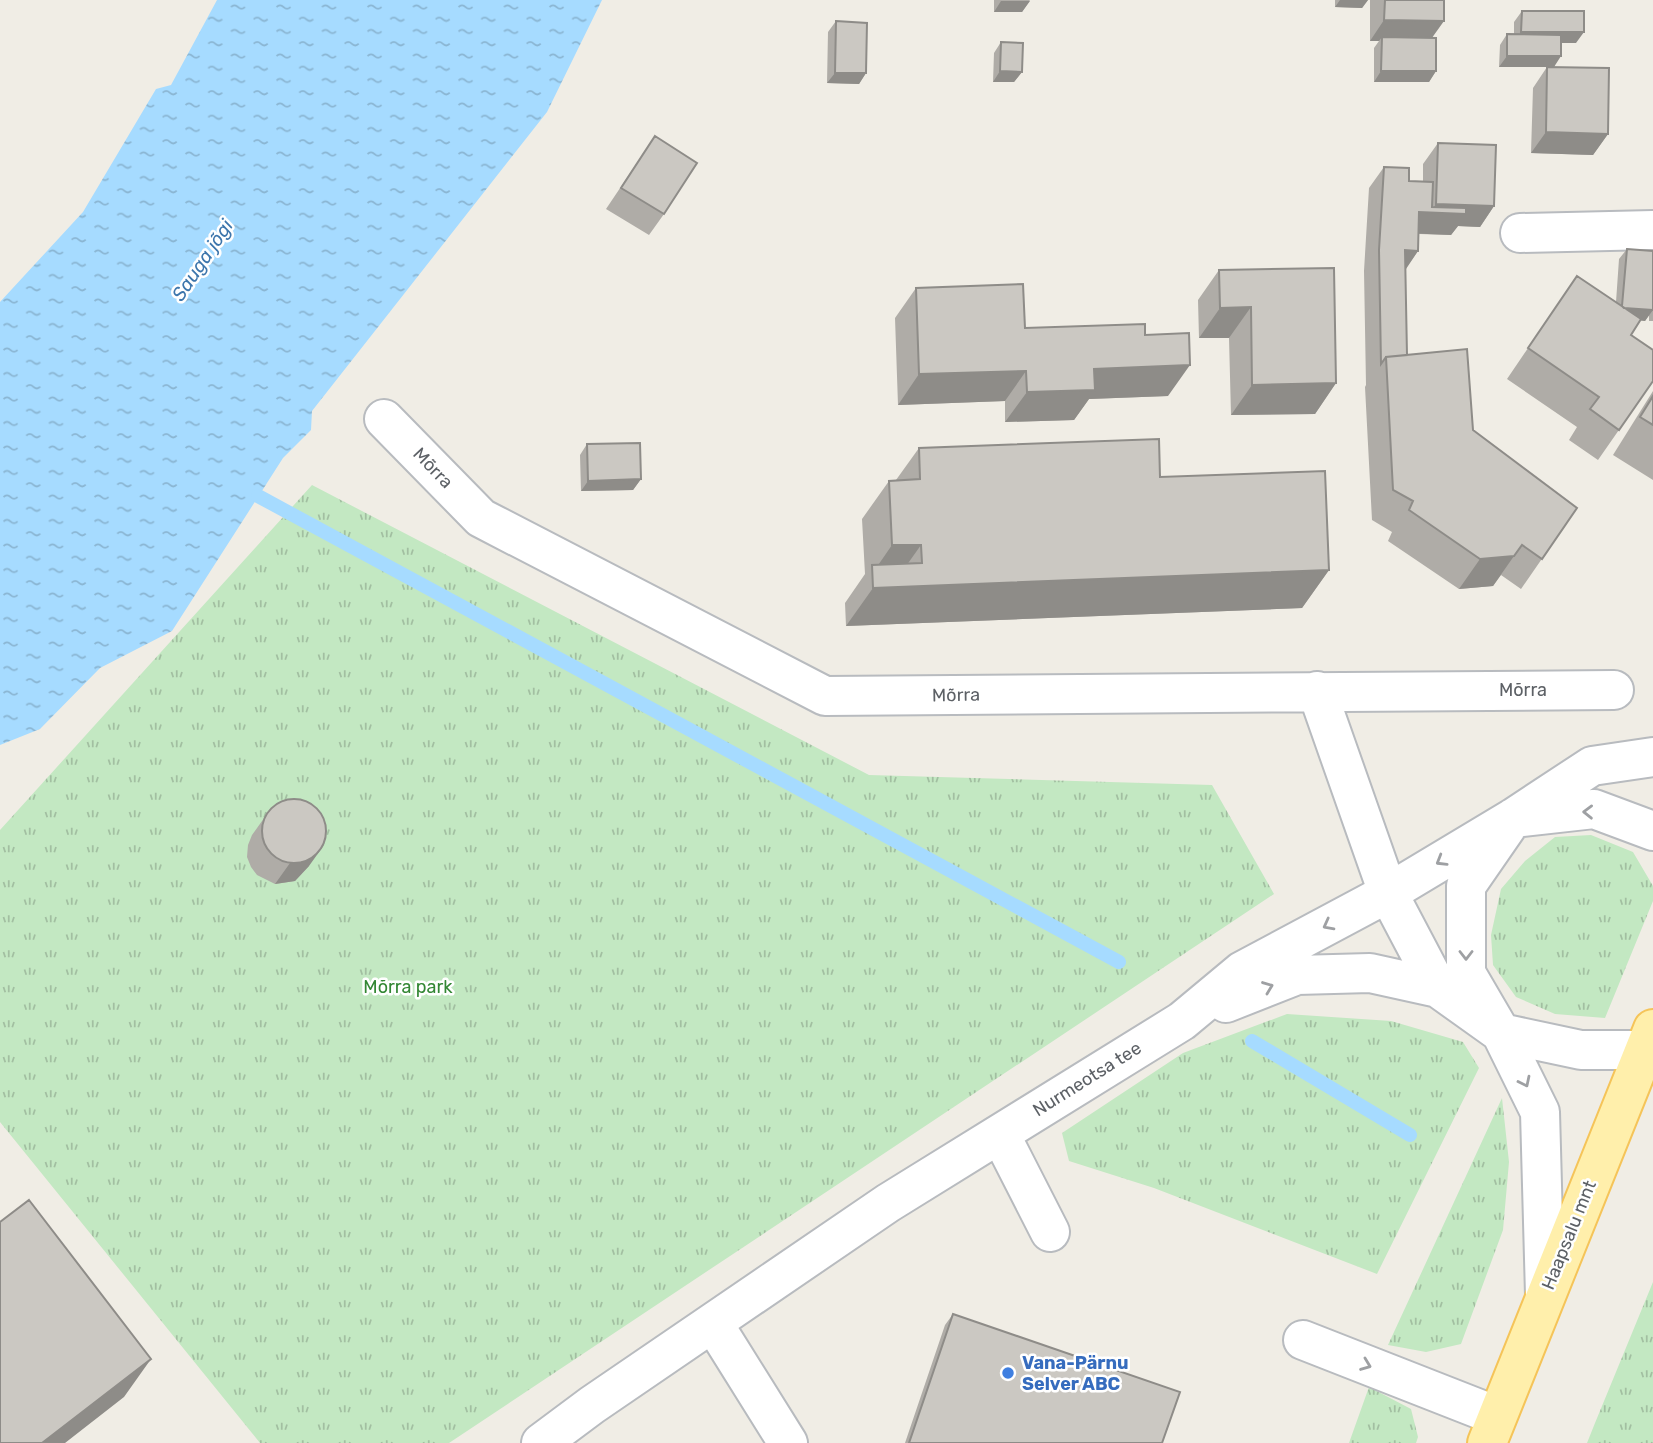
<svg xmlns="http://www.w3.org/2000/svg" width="1653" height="1443" font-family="Rubik,sans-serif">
	<defs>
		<pattern id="grass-tufts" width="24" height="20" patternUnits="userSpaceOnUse" patternTransform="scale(1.75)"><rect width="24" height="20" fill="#c3e8c2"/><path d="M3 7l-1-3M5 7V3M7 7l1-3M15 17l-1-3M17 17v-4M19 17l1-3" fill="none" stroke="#a2bfa1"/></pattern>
		<pattern id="water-ripples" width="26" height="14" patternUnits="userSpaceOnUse" patternTransform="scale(1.75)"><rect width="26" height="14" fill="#a6dbff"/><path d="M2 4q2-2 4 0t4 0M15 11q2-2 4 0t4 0" fill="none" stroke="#8ab5d2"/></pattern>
	</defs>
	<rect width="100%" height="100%" fill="#f0ede5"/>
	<!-- grass -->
	<path fill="url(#grass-tufts)" d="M 312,485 L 869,775 L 1212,785 L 1274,894 L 449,1443 L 260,1443 L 0,1122 L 0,830 Z
		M 1591,835 L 1633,852 L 1653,886 L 1653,901 L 1605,1018 L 1555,1014 L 1516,997 L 1493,965 L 1491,935 L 1501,889 L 1525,861 L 1555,837 Z
		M 1287,1014 L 1391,1021 L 1463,1042 L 1479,1068 L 1377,1274 L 1154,1188 L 1069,1161 L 1062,1133 L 1183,1053 Z
		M 1502,1098 L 1509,1162 L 1503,1230 L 1461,1344 L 1426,1352 L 1388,1345 Z
		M 1653,1282 L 1653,1443 L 1587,1443 L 1595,1423 Z
		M 1369,1387 L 1411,1409 L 1418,1437 L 1416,1443 L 1349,1443 Z"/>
	<!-- water -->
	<path fill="url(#water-ripples)" d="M 217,0 L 602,0 L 547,112 L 312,411 L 311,430 L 283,458 L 172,631 L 100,668 L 40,729 L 0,745 L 0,302 L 83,212 L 156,89 L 171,85 Z"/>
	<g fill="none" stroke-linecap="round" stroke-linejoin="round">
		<!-- stream -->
		<path stroke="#a6dbff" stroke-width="14" d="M 258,496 L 1119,962
			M 1252,1041 L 1410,1135"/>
		<!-- minor casing -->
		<g stroke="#b8bbbf" stroke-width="42">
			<path id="minor" d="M 1520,233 L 1653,230
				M 384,419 L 481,518 L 825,696 L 1614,690
				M 1317,691 L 1388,893 L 1438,988 L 1501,1033 L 1540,1112 L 1545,1295
				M 1226,1003 L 1297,975 L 1370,973 L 1438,988
				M 1643,1050 L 1581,1050 L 1501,1033 L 1466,973 L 1466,886 L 1513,818 L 1594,809 L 1653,831
				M 1000,1134 L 1050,1232
				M 713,1323 L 788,1443
				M 1303,1340 L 1497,1416
				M 541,1443 L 592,1405 L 888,1203 L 1182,1021 L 1242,971 L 1388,893 L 1513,818 L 1592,766 L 1653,757"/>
		</g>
		<!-- major casing -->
		<g stroke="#f5c459" stroke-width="42">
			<path id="major" d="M 1487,1443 L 1653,1029"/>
		</g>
		<!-- minor -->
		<use href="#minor" stroke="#fff" stroke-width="38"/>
		<!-- major -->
		<use href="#major" stroke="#ffefab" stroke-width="38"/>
	</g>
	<!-- wall -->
	<path fill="#afaca7" d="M 994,0 L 1030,0 L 1022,12 L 994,12 Z
		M 1335,0 L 1368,0 L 1362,8 L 1335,7 Z
		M 1370,0 L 1444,0 L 1432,38 L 1436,71 L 1429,82 L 1374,82 L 1374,48 L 1379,41 L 1370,41 Z
		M 1522,11 L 1576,43 L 1561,43 L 1554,67 L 1608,134 L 1593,155 L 1531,153 L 1533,88 L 1547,67 L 1499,67 L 1500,45 L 1507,34 L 1514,34 L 1514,22 Z
		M 836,21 L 866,73 L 859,84 L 827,83 L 828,32 Z
		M 1001,42 L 1022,72 L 1014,82 L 993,82 L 994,53 Z
		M 655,136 L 664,214 L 649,235 L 606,209 Z
		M 1438,143 L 1494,206 L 1480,227 L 1458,226 L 1451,235 L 1419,234 L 1418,251 L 1405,269 L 1407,355 L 1473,430 L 1577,508 L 1521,589 L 1501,575 L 1493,586 L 1459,589 L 1388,541 L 1392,532 L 1372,520 L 1365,387 L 1366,385 L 1364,271 L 1369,188 L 1384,167 L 1409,181 L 1423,181 L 1423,164 Z
		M 1627,249 L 1653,251 L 1653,321 L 1649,321 L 1649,315 L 1645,321 L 1641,320 L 1631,335 L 1653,381 L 1598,460 L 1569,440 L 1577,427 L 1507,379 L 1577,276 L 1616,302 L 1619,259 Z
		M 1219,270 L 1336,383 L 1315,414 L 1231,415 L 1229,338 L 1199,338 L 1198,300 Z
		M 916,288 L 1025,328 L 1145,335 L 1168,396 L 1089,399 L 1074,420 L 1005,422 L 1005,401 L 898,405 L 895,318 Z
		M 1653,391 L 1653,480 L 1613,455 Z
		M 587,444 L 641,479 L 633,490 L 581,491 L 580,455 Z
		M 919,448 L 1160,477 L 1329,570 L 1302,608 L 846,626 L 845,603 L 865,574 L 862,519 L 889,481 L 896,480 Z
		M 267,814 L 309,866 L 295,881 L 275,884 L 257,875 L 251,867 L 247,857 L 248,845 L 252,835 Z
		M 953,1314 L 1162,1443 L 905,1443 L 945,1325 Z"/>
	<!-- shaded-wall -->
	<path fill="#8e8c88" d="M 1340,0 L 1368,0 L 1362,8 L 1335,7 Z
		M 1001,1 L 1030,1 L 1022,12 L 994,12 Z
		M 1384,20 L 1444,21 L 1429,42 L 1382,37 L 1379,41 L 1370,41 Z
		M 1521,32 L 1584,32 L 1576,43 L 1514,43 Z
		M 1507,56 L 1561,56 L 1554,67 L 1499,67 Z
		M 1000,71 L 1022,72 L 1014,82 L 993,82 Z
		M 1381,71 L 1436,71 L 1429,82 L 1374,82 Z
		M 835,73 L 866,73 L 859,84 L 827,83 Z
		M 1546,132 L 1608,134 L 1593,155 L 1531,153 Z
		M 1436,204 L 1494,206 L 1480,227 L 1458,226 L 1451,235 L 1404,233 L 1419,212 L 1430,213 Z
		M 1405,250 L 1418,251 L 1404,272 Z
		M 1251,307 L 1229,338 L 1199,338 L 1220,308 Z
		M 1622,307 L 1653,310 L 1645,321 L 1615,318 Z
		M 1190,365 L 1168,396 L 1089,399 L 1074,420 L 1005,422 L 1027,392 L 1094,369 Z
		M 1026,371 L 1005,401 L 898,405 L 919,374 Z
		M 1336,383 L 1315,414 L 1231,415 L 1252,385 Z
		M 641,479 L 633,490 L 581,491 L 588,481 Z
		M 892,545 L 921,545 L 894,583 L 872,574 Z
		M 1514,556 L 1493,586 L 1459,589 L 1480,559 Z
		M 1329,570 L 1302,608 L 846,626 L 873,588 Z
		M 324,845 L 309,866 L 295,881 L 275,884 L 290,863 Z
		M 151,1359 L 124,1397 L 65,1443 L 42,1443 Z"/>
	<!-- building -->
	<path fill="#cbc8c2" stroke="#8e8c88" stroke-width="2" d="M 1385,0 L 1444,0 L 1444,21 L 1384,20 Z
		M 1522,11 L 1584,11 L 1584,32 L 1521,32 Z
		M 836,21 L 867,23 L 866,73 L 835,73 Z
		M 1507,34 L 1561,35 L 1561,56 L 1507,56 Z
		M 1382,37 L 1436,38 L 1436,71 L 1381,71 Z
		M 1001,42 L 1023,43 L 1022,72 L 1000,71 Z
		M 1547,67 L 1609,68 L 1608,134 L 1546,132 Z
		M 655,136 L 697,163 L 664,214 L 621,188 Z
		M 1438,143 L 1496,145 L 1494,206 L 1436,204 Z
		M 1384,167 L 1409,168 L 1409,181 L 1433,182 L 1432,207 L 1466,208 L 1466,214 L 1419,212 L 1418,251 L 1405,250 L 1407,355 L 1386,357 L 1381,364 L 1379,250 Z
		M 1627,249 L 1653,251 L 1653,310 L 1624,308 L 1622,306 Z
		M 1334,268 L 1336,383 L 1252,385 L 1251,307 L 1220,308 L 1219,270 Z
		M 1577,276 L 1641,319 L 1631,335 L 1653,350 L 1653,381 L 1619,430 L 1590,409 L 1599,397 L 1528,348 Z
		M 1023,284 L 1025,328 L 1145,324 L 1145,335 L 1189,333 L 1190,365 L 1094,369 L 1095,390 L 1027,392 L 1026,371 L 919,374 L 916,288 Z
		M 1467,349 L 1473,430 L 1577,508 L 1542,559 L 1522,545 L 1514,556 L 1480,559 L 1409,510 L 1413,501 L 1393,490 L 1386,357 Z
		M 1653,396 L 1653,425 L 1640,417 Z
		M 1159,439 L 1160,477 L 1325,471 L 1329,570 L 873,588 L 872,565 L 922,563 L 921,545 L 892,545 L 889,481 L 920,479 L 919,448 Z
		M 640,443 L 641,479 L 588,481 L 587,444 Z
		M262 831a32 32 0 1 1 64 0a32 32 0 1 1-64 0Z
		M 29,1200 L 151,1359 L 42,1443 L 0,1443 L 0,1222 Z
		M 953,1314 L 1180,1392 L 1162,1443 L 909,1443 Z"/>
	<!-- one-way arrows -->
	<defs><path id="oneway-chevron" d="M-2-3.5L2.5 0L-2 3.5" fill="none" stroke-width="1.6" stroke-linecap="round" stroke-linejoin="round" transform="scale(1.75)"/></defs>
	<g stroke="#9ea0a3">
		<use href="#oneway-chevron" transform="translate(1588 812) rotate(-179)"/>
		<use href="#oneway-chevron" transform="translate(1441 861) rotate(149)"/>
		<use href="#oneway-chevron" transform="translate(1328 925) rotate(152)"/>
		<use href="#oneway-chevron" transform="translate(1466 955) rotate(90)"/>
		<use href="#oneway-chevron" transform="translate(1268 987) rotate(-21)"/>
		<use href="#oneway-chevron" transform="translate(1525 1082) rotate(64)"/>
		<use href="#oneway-chevron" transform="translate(1366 1365) rotate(21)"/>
	</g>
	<!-- markers -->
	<circle fill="#3f7fe0" stroke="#fff" stroke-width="2.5" cx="1008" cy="1373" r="7"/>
	<g text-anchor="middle" stroke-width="5" stroke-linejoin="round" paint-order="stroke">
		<!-- street labels -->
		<g font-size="18" fill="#5d6166" stroke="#fff">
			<text transform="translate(433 468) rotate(46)" y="6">Mõrra</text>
			<text x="1523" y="696">Mõrra</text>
			<text transform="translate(956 695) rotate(-1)" y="6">Mõrra</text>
			<text transform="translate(1087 1079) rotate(-32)" y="6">Nurmeotsa tee</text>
			<text transform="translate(1569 1235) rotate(-68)" y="6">Haapsalu mnt</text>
		</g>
		<!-- park labels -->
		<g font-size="18" fill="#338734" stroke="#fff">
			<text x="408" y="993">Mõrra park</text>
		</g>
		<!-- shop labels -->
		<g font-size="18" font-weight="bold" fill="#366cbe" stroke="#fff" text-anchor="start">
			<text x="1022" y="1369">Vana-Pärnu<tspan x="1022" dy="21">Selver ABC</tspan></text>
		</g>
		<!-- water labels -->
		<g font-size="19" font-style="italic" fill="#3d76ac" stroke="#fff">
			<text transform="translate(202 260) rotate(-56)" y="7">Sauga jõgi</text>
		</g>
	</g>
</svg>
